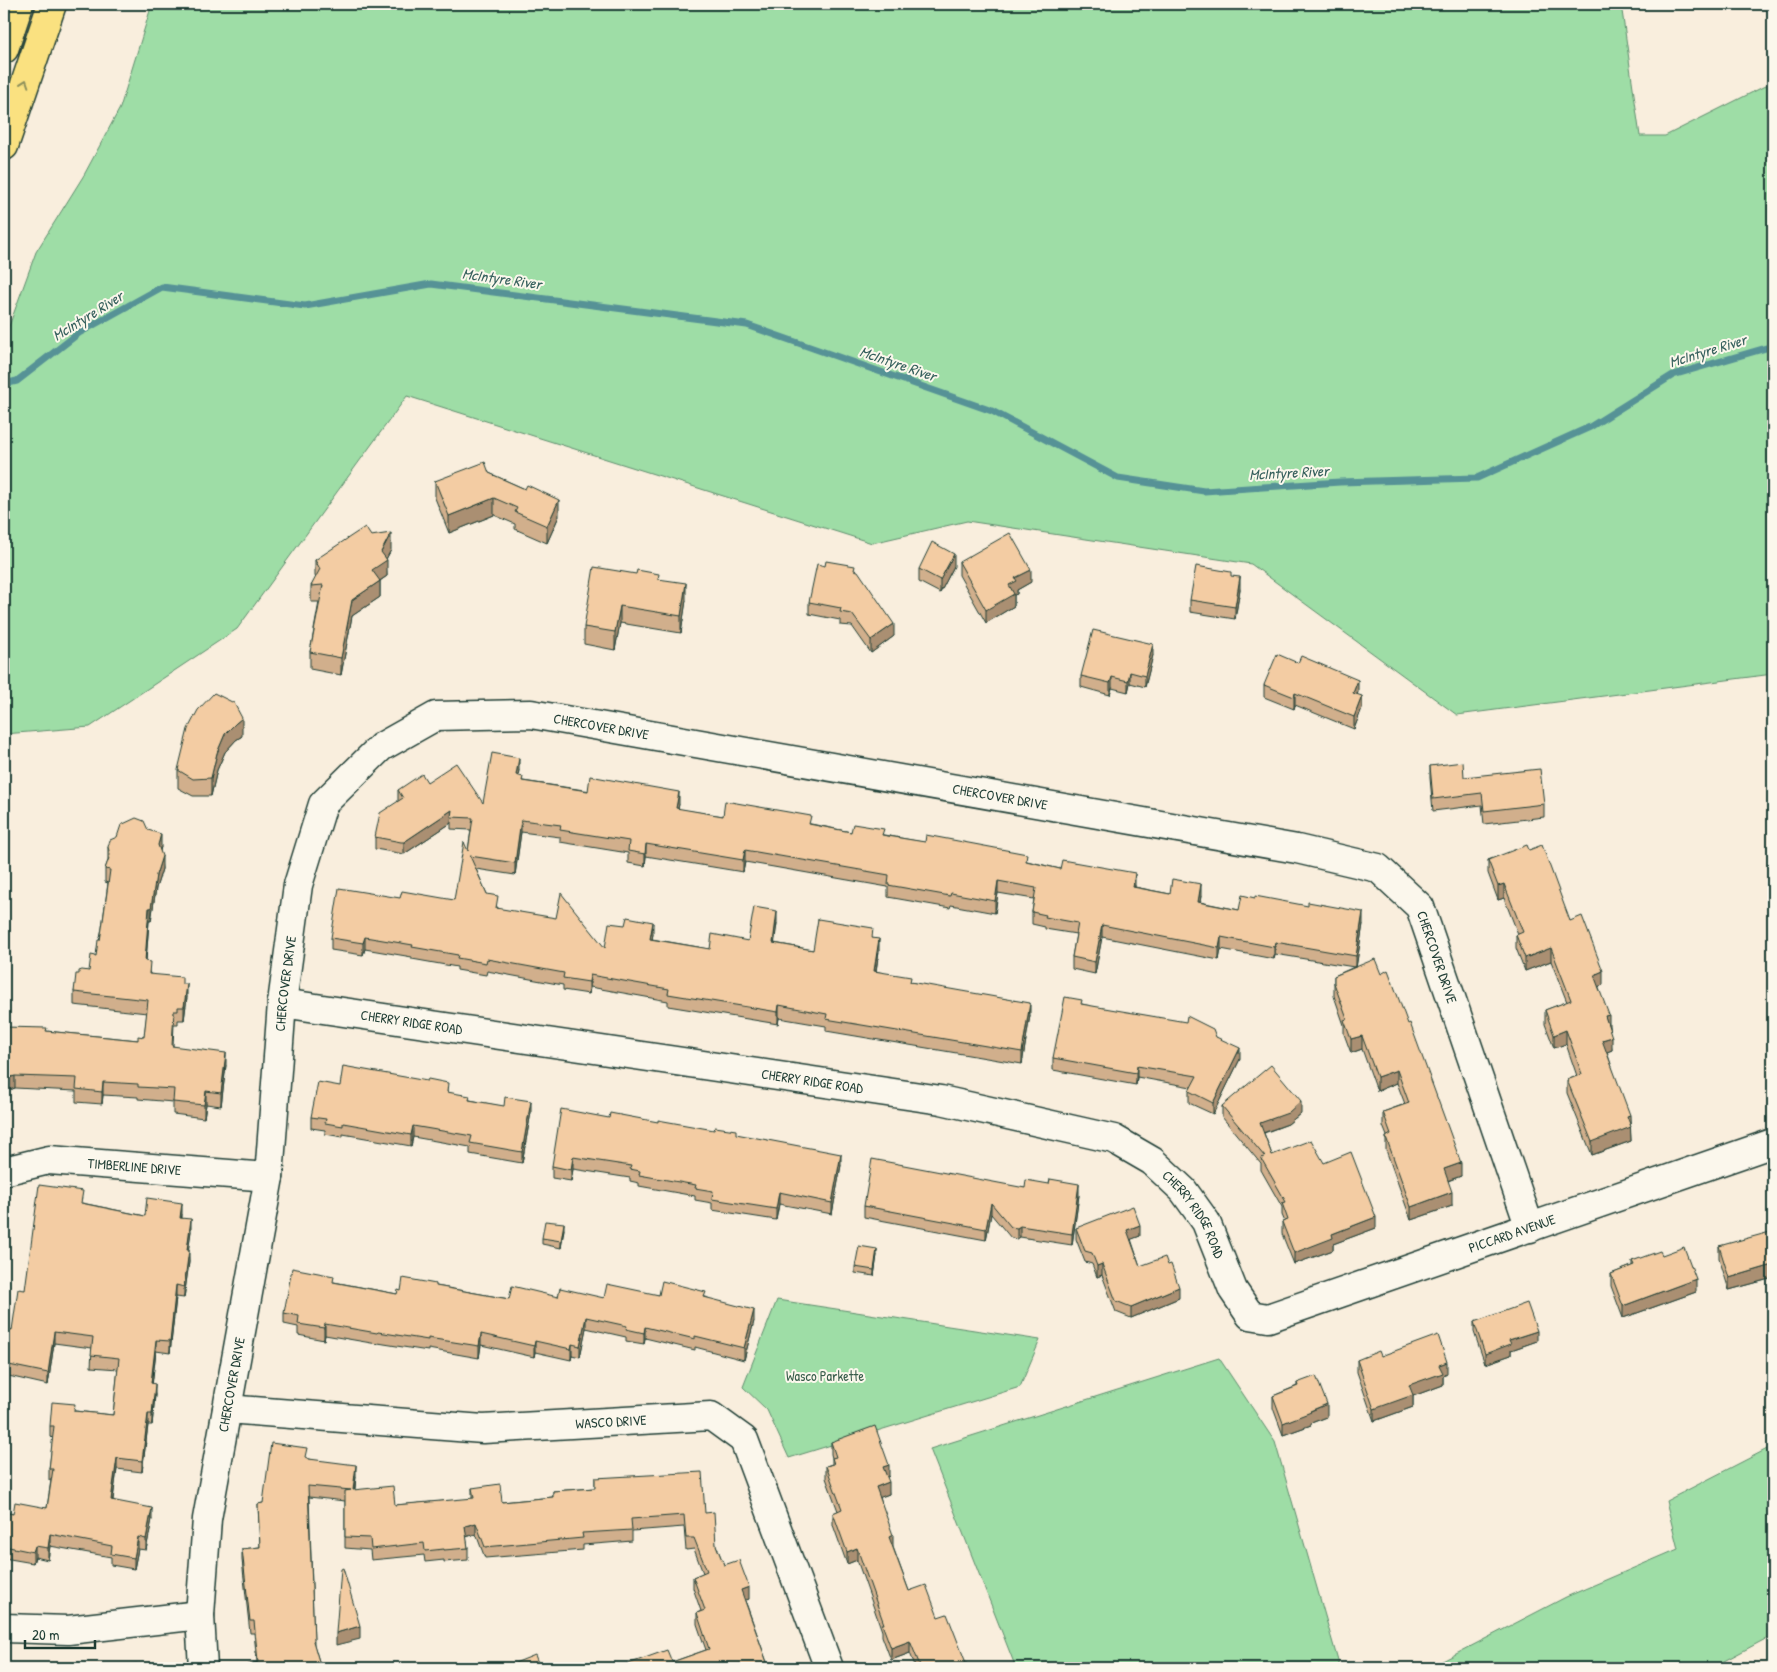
<svg xmlns="http://www.w3.org/2000/svg" width="1777" height="1672" font-family="'Patrick Hand',sans-serif">
	<rect width="100%" height="100%" fill="#f9eedd"/>
	<filter id="ink" filterUnits="userSpaceOnUse"><feTurbulence type="fractalNoise" baseFrequency=".02" numOctaves="2"/><feDisplacementMap in="SourceGraphic" scale="10" xChannelSelector="R" yChannelSelector="G"/><feConvolveMatrix kernelMatrix="1 2 1 2 8 2 1 2 1" color-interpolation-filters="sRGB"/></filter>
	<g filter="url(#ink)">
		<!-- green -->
		<path fill="#9edda6" stroke="#5e8d6d" d="M 152,4 L 1621,4 L 1640,136 L 1665,136 L 1773,82 L 1773,674 L 1457,715 L 1251,564 L 967,521 L 872,543 L 407,396 L 237,629 L 90,727 L 4,734 L 4,340 L 36,252 L 84,175 L 120,108 Z
			M 777,1300 L 1040,1340 L 1020,1387 L 789,1458 L 767,1410 L 743,1387 Z
			M 1219,1358 L 1275,1442 L 1340,1668 L 1016,1668 L 930,1449 Z
			M 1773,1446 L 1773,1635 L 1711,1668 L 1429,1668 L 1566,1597 L 1678,1549 L 1666,1501 Z"/>
		<g fill="none" stroke-linecap="round" stroke-linejoin="round">
			<!-- stream -->
			<path stroke="#569296" stroke-width="7" d="M 4,384 L 17,381 L 79,333 L 162,287 L 305,306 L 431,284 L 747,325 L 992,411 L 1118,478 L 1204,491 L 1340,482 L 1477,478 L 1590,427 L 1673,375 L 1773,346"/>
			<!-- minor casing -->
			<g stroke="#1f3d34" stroke-width="31">
				<g id="minor">
					<path id="s1" d="M 282,1003 L 941,1100 L 1114,1139 L 1152,1161 L 1183,1190 L 1206,1222 L 1233,1290 L 1250,1315 L 1268,1318 L 1773,1143"/>
					<path id="s2" d="M 4,1171 L 49,1160 L 269,1177"/>
					<path id="s3" d="M 227,1409 L 483,1429 L 711,1416 L 744,1440 L 829,1668"/>
					<path d="M 4,1628 L 68,1630 L 200,1615"/>
					<path id="s4" d="M 203,1668 L 200,1615 L 207,1519 L 269,1177 L 282,1003 L 298,885 L 323,804 L 381,747 L 436,716 L 531,714 L 1297,849 L 1378,868 L 1420,907 L 1530,1228"/>
				</g>
			</g>
			<!-- highway casing -->
			<g stroke="#1f3d34" stroke-width="31">
				<path id="highway" d="M 4,49 L 19,4
					M 4,146 L 52,4"/>
			</g>
			<!-- minor -->
			<use href="#minor" stroke="#fbf7ec" stroke-width="28"/>
			<!-- highway -->
			<use href="#highway" stroke="#fae180" stroke-width="28"/>
		</g>
		<!-- wall -->
		<path fill="#d1af8c" stroke="#1f3d34" d="M 489,473 L 525,489 L 559,516 L 547,543 L 515,529 L 515,524 L 494,515 L 449,533 L 435,498 L 435,481 Z
			M 371,536 L 391,550 L 386,559 L 387,576 L 380,581 L 380,597 L 352,616 L 341,675 L 310,669 L 310,652 L 319,602 L 311,602 L 311,586 L 316,578 L 315,576 L 315,560 Z
			M 959,562 L 1031,582 L 1017,590 L 1017,594 L 1014,595 L 1014,606 L 986,623 L 959,575 Z
			M 954,566 L 940,593 L 919,582 L 919,569 Z
			M 855,571 L 894,636 L 871,653 L 852,626 L 840,625 L 840,620 L 809,614 L 809,602 Z
			M 1231,576 L 1240,589 L 1235,619 L 1190,612 L 1190,600 Z
			M 659,579 L 686,600 L 681,633 L 620,623 L 615,650 L 584,644 L 584,627 Z
			M 1153,655 L 1145,687 L 1130,683 L 1128,692 L 1112,688 L 1110,695 L 1081,687 L 1081,676 Z
			M 1264,685 L 1358,692 L 1357,694 L 1362,708 L 1354,729 L 1295,705 L 1294,709 L 1264,697 Z
			M 242,736 L 236,740 L 225,752 L 217,770 L 211,796 L 193,796 L 178,788 L 178,770 Z
			M 1430,766 L 1544,804 L 1544,817 L 1484,824 L 1482,805 L 1433,811 L 1430,778 Z
			M 519,770 L 518,776 L 523,781 L 679,804 L 678,809 L 723,816 L 811,824 L 851,832 L 884,835 L 1027,861 L 1060,869 L 1135,885 L 1135,887 L 1170,894 L 1201,896 L 1200,902 L 1239,910 L 1363,924 L 1356,967 L 1461,1176 L 1448,1181 L 1452,1206 L 1411,1220 L 1386,1150 L 1386,1137 L 1387,1136 L 1383,1126 L 1383,1112 L 1405,1104 L 1397,1083 L 1377,1091 L 1362,1049 L 1351,1053 L 1344,1034 L 1344,1025 L 1334,996 L 1334,976 L 1354,967 L 1275,954 L 1274,959 L 1221,949 L 1219,960 L 1102,937 L 1095,974 L 1072,969 L 1072,957 L 1076,934 L 1045,929 L 1045,927 L 1032,924 L 1032,912 L 1034,899 L 998,893 L 995,913 L 951,905 L 950,908 L 888,897 L 888,887 L 745,862 L 743,872 L 646,856 L 645,866 L 628,863 L 628,853 L 560,842 L 560,837 L 521,832 L 515,875 L 476,869 L 487,894 L 498,908 L 605,948 L 653,934 L 652,939 L 710,949 L 748,941 L 777,923 L 774,943 L 813,950 L 873,938 L 879,951 L 876,971 L 911,982 L 1030,1015 L 1022,1064 L 826,1031 L 826,1026 L 779,1018 L 778,1024 L 668,1006 L 668,1001 L 590,987 L 589,994 L 563,990 L 563,985 L 487,971 L 486,975 L 457,970 L 457,967 L 412,959 L 412,957 L 365,949 L 363,955 L 331,950 L 331,938 L 400,898 L 454,900 L 468,851 L 471,830 L 451,829 L 451,823 L 404,854 L 375,849 L 375,837 L 398,801 L 398,790 L 427,782 L 483,803 Z
			M 148,830 L 161,847 L 160,850 L 162,869 L 156,888 L 151,921 L 149,921 L 146,961 L 150,974 L 182,984 L 187,997 L 184,1020 L 178,1020 L 178,1024 L 174,1024 L 173,1046 L 226,1065 L 221,1106 L 206,1104 L 204,1118 L 173,1114 L 173,1102 L 138,1099 L 138,1097 L 103,1095 L 102,1104 L 76,1102 L 76,1091 L 15,1088 L 4,1092 L 4,1027 L 138,1040 L 144,1037 L 147,1013 L 74,1005 L 74,992 L 79,974 L 89,971 L 96,956 L 102,928 L 108,883 L 105,882 L 105,869 L 108,861 L 108,847 Z
			M 1529,850 L 1570,921 L 1603,985 L 1598,987 L 1609,1027 L 1612,1050 L 1607,1052 L 1630,1124 L 1631,1141 L 1592,1155 L 1567,1093 L 1567,1080 L 1577,1076 L 1566,1044 L 1554,1048 L 1545,1024 L 1545,1010 L 1567,1002 L 1551,961 L 1525,971 L 1516,948 L 1516,935 L 1518,934 L 1504,898 L 1498,900 L 1488,873 L 1488,860 Z
			M 1082,1004 L 1216,1037 L 1240,1059 L 1213,1114 L 1189,1103 L 1189,1091 L 1191,1087 L 1137,1077 L 1136,1085 L 1053,1070 L 1053,1058 Z
			M 340,1086 L 448,1092 L 470,1100 L 531,1112 L 522,1163 L 470,1154 L 470,1147 L 413,1137 L 411,1146 L 343,1134 L 343,1137 L 325,1134 L 325,1130 L 311,1128 L 311,1117 Z
			M 1222,1106 L 1301,1113 L 1288,1124 L 1264,1133 L 1272,1155 L 1324,1163 L 1376,1228 L 1333,1244 L 1333,1250 L 1294,1264 L 1282,1234 L 1282,1222 L 1285,1222 L 1282,1215 L 1282,1207 L 1261,1170 L 1261,1164 L 1222,1117 Z
			M 609,1118 L 736,1135 L 841,1165 L 832,1214 L 779,1204 L 776,1220 L 712,1210 L 712,1203 L 695,1200 L 695,1196 L 639,1186 L 639,1183 L 630,1181 L 630,1178 L 573,1169 L 571,1181 L 552,1178 L 552,1166 Z
			M 1025,1188 L 1079,1195 L 1072,1245 L 1020,1237 L 1017,1239 L 1011,1238 L 991,1214 L 986,1240 L 864,1217 L 864,1206 Z
			M 82,1203 L 145,1216 L 182,1214 L 182,1218 L 191,1231 L 188,1250 L 189,1262 L 184,1298 L 176,1297 L 170,1353 L 156,1351 L 152,1384 L 155,1395 L 152,1425 L 148,1425 L 142,1472 L 117,1469 L 113,1500 L 152,1519 L 146,1550 L 138,1549 L 134,1569 L 111,1565 L 111,1557 L 50,1546 L 48,1560 L 35,1557 L 33,1563 L 4,1558 L 4,1512 L 13,1514 L 47,1508 L 51,1480 L 49,1480 L 49,1469 L 53,1438 L 50,1437 L 50,1426 L 75,1411 L 113,1415 L 118,1369 L 91,1367 L 92,1348 L 54,1343 L 48,1385 L 4,1375 L 4,1328 L 12,1330 L 25,1290 Z
			M 1076,1228 L 1140,1236 L 1131,1239 L 1140,1266 L 1179,1298 L 1131,1318 L 1116,1312 L 1102,1275 L 1097,1277 L 1092,1264 L 1085,1262 L 1076,1239 Z
			M 564,1229 L 561,1248 L 542,1244 L 542,1238 Z
			M 1773,1242 L 1773,1278 L 1729,1290 L 1719,1258 L 1719,1246 Z
			M 877,1255 L 874,1276 L 855,1273 L 855,1267 Z
			M 1662,1255 L 1696,1292 L 1623,1318 L 1611,1286 L 1611,1274 L 1632,1266 L 1632,1261 Z
			M 334,1282 L 397,1294 L 401,1291 L 436,1286 L 509,1299 L 558,1297 L 604,1298 L 659,1295 L 706,1297 L 754,1321 L 744,1360 L 695,1347 L 695,1350 L 645,1338 L 644,1344 L 626,1341 L 626,1337 L 586,1328 L 580,1357 L 572,1355 L 571,1360 L 535,1352 L 534,1357 L 481,1345 L 479,1358 L 428,1349 L 428,1351 L 378,1343 L 377,1344 L 325,1335 L 324,1340 L 298,1335 L 298,1327 L 284,1324 L 284,1313 Z
			M 1474,1322 L 1537,1341 L 1511,1350 L 1511,1355 L 1485,1364 L 1474,1332 Z
			M 1381,1356 L 1447,1374 L 1443,1376 L 1443,1385 L 1413,1396 L 1413,1407 L 1374,1421 L 1357,1372 L 1357,1360 Z
			M 1297,1383 L 1327,1417 L 1311,1423 L 1311,1425 L 1283,1435 L 1273,1408 L 1273,1396 L 1297,1386 Z
			M 831,1442 L 889,1476 L 887,1477 L 889,1494 L 880,1497 L 893,1547 L 909,1591 L 938,1617 L 968,1668 L 916,1668 L 910,1653 L 891,1660 L 882,1636 L 882,1631 L 857,1560 L 847,1564 L 833,1525 L 833,1513 L 838,1511 L 826,1478 L 826,1466 L 832,1464 L 832,1458 L 831,1454 Z
			M 307,1458 L 356,1476 L 355,1490 L 395,1505 L 472,1499 L 472,1488 L 502,1502 L 553,1497 L 553,1491 L 595,1488 L 595,1478 L 705,1513 L 716,1545 L 724,1565 L 749,1599 L 745,1600 L 769,1668 L 672,1662 L 706,1650 L 697,1624 L 697,1613 L 701,1611 L 693,1588 L 693,1577 L 703,1573 L 694,1549 L 686,1550 L 684,1527 L 632,1531 L 632,1541 L 583,1545 L 583,1550 L 485,1558 L 476,1534 L 466,1537 L 468,1548 L 468,1560 L 444,1562 L 444,1560 L 425,1562 L 424,1555 L 371,1560 L 370,1550 L 345,1548 L 345,1501 L 309,1497 L 314,1645 L 321,1668 L 248,1668 L 248,1665 L 257,1662 L 254,1633 L 250,1633 L 242,1560 L 242,1549 L 260,1547 L 258,1504 L 263,1503 Z"/>
		<!-- shaded-wall -->
		<path fill="#aa8f72" stroke="#1f3d34" d="M 494,498 L 494,515 L 449,533 L 449,516 Z
			M 559,500 L 559,516 L 547,543 L 547,526 Z
			M 391,533 L 391,550 L 385,561 L 387,560 L 387,576 L 372,586 L 372,570 Z
			M 954,554 L 954,566 L 940,593 L 940,580 Z
			M 1031,570 L 1031,582 L 1017,590 L 1017,594 L 1014,595 L 1014,606 L 986,623 L 986,610 L 1015,578 Z
			M 1240,577 L 1240,589 L 1235,619 L 1235,607 Z
			M 380,581 L 380,597 L 352,616 L 341,675 L 341,658 L 352,600 Z
			M 686,583 L 686,600 L 681,633 L 681,616 Z
			M 620,606 L 620,623 L 615,650 L 615,632 Z
			M 894,624 L 894,636 L 871,653 L 871,640 Z
			M 1153,644 L 1153,655 L 1145,687 L 1145,676 Z
			M 1130,672 L 1130,683 L 1128,692 L 1128,681 Z
			M 1112,677 L 1112,688 L 1110,695 L 1110,683 Z
			M 1358,680 L 1358,692 L 1353,705 L 1353,693 Z
			M 1295,693 L 1295,705 L 1294,709 L 1294,697 Z
			M 1362,696 L 1362,708 L 1354,729 L 1354,717 Z
			M 242,718 L 242,736 L 236,740 L 225,752 L 217,770 L 211,796 L 211,778 L 217,753 L 225,734 L 236,723 Z
			M 519,758 L 519,770 L 516,787 L 516,775 Z
			M 679,792 L 679,804 L 676,820 L 676,808 Z
			M 452,810 L 451,823 L 404,854 L 404,842 Z
			M 521,820 L 521,832 L 515,875 L 515,863 Z
			M 161,834 L 161,847 L 158,858 L 158,845 Z
			M 646,844 L 646,856 L 645,866 L 645,854 Z
			M 745,850 L 745,862 L 743,872 L 743,860 Z
			M 162,856 L 162,869 L 156,888 L 151,921 L 151,908 L 156,875 Z
			M 1135,873 L 1135,885 L 1133,899 L 1133,887 Z
			M 998,881 L 998,893 L 995,913 L 995,901 Z
			M 1201,884 L 1201,896 L 1198,914 L 1198,902 Z
			M 1504,884 L 1504,898 L 1498,900 L 1498,886 Z
			M 149,908 L 149,921 L 145,974 L 145,961 Z
			M 777,911 L 777,923 L 773,955 L 773,943 Z
			M 1363,912 L 1363,924 L 1356,968 L 1356,956 Z
			M 653,922 L 653,934 L 650,951 L 650,939 Z
			M 1102,925 L 1102,937 L 1095,974 L 1095,962 Z
			M 365,937 L 365,949 L 363,955 L 363,943 Z
			M 1221,937 L 1221,949 L 1219,960 L 1219,948 Z
			M 879,939 L 879,951 L 874,983 L 874,971 Z
			M 1275,942 L 1275,954 L 1274,959 L 1274,947 Z
			M 1551,948 L 1551,961 L 1525,971 L 1525,958 Z
			M 1603,971 L 1603,985 L 1594,988 L 1594,975 Z
			M 590,975 L 590,987 L 589,994 L 589,982 Z
			M 187,984 L 187,997 L 184,1020 L 184,1007 Z
			M 1030,1003 L 1030,1015 L 1022,1064 L 1022,1052 Z
			M 779,1005 L 779,1018 L 778,1024 L 778,1012 Z
			M 1609,1015 L 1609,1029 L 1605,1016 Z
			M 1566,1030 L 1566,1044 L 1554,1048 L 1554,1035 Z
			M 1362,1036 L 1362,1049 L 1351,1053 L 1351,1039 Z
			M 1612,1037 L 1612,1050 L 1602,1054 L 1602,1040 Z
			M 1240,1048 L 1240,1059 L 1213,1114 L 1213,1103 Z
			M 226,1053 L 226,1065 L 221,1106 L 221,1093 Z
			M 1137,1066 L 1137,1077 L 1136,1085 L 1136,1073 Z
			M 1397,1070 L 1397,1083 L 1377,1091 L 1377,1077 Z
			M 15,1076 L 15,1088 L 4,1092 L 4,1079 Z
			M 103,1082 L 103,1095 L 102,1104 L 102,1092 Z
			M 206,1091 L 206,1104 L 204,1118 L 204,1105 Z
			M 531,1101 L 531,1112 L 522,1163 L 522,1152 Z
			M 1301,1101 L 1301,1113 L 1288,1124 L 1260,1134 L 1260,1123 Z
			M 1630,1115 L 1631,1141 L 1592,1155 L 1592,1142 L 1627,1116 Z
			M 413,1126 L 413,1137 L 411,1146 L 411,1135 Z
			M 841,1154 L 841,1165 L 832,1214 L 832,1203 Z
			M 573,1157 L 573,1169 L 571,1181 L 571,1170 Z
			M 1461,1163 L 1461,1176 L 1444,1182 L 1444,1169 Z
			M 1079,1184 L 1079,1195 L 1072,1245 L 1072,1234 Z
			M 779,1192 L 779,1204 L 776,1220 L 776,1209 Z
			M 1452,1192 L 1452,1206 L 1411,1220 L 1411,1207 Z
			M 182,1203 L 182,1214 L 180,1230 L 180,1218 Z
			M 991,1203 L 991,1214 L 986,1240 L 986,1229 Z
			M 1376,1217 L 1376,1228 L 1333,1244 L 1333,1250 L 1294,1264 L 1294,1253 L 1332,1234 Z
			M 191,1219 L 191,1231 L 187,1261 L 187,1250 Z
			M 564,1223 L 564,1229 L 561,1248 L 561,1241 Z
			M 1140,1225 L 1140,1236 L 1127,1241 L 1127,1230 Z
			M 1020,1226 L 1020,1237 L 1017,1239 L 1017,1228 Z
			M 877,1249 L 877,1255 L 874,1276 L 874,1270 Z
			M 189,1250 L 189,1262 L 184,1298 L 184,1287 Z
			M 1102,1264 L 1102,1275 L 1097,1277 L 1097,1266 Z
			M 1773,1265 L 1773,1278 L 1729,1290 L 1729,1278 Z
			M 1696,1279 L 1696,1292 L 1623,1318 L 1623,1306 Z
			M 176,1285 L 176,1297 L 170,1353 L 170,1341 Z
			M 1179,1287 L 1179,1298 L 1131,1318 L 1131,1307 Z
			M 754,1310 L 754,1321 L 744,1360 L 744,1348 Z
			M 586,1317 L 586,1328 L 580,1357 L 580,1346 Z
			M 325,1324 L 325,1335 L 324,1340 L 324,1328 Z
			M 645,1327 L 645,1338 L 644,1344 L 644,1333 Z
			M 1537,1331 L 1537,1341 L 1511,1350 L 1511,1355 L 1485,1364 L 1485,1354 L 1509,1340 Z
			M 54,1332 L 54,1343 L 48,1385 L 48,1373 Z
			M 481,1334 L 481,1345 L 479,1358 L 479,1346 Z
			M 156,1340 L 156,1351 L 151,1395 L 151,1383 Z
			M 535,1341 L 535,1352 L 534,1357 L 534,1346 Z
			M 572,1344 L 572,1355 L 571,1360 L 571,1349 Z
			M 1447,1362 L 1447,1374 L 1443,1376 L 1443,1385 L 1413,1396 L 1413,1407 L 1374,1421 L 1374,1409 L 1439,1365 Z
			M 8,1381 L 8,1393 L 4,1410 L 4,1399 Z
			M 155,1384 L 155,1395 L 152,1425 L 152,1414 Z
			M 1327,1404 L 1327,1417 L 1311,1423 L 1311,1425 L 1283,1435 L 1283,1423 Z
			M 148,1414 L 148,1425 L 142,1472 L 142,1461 Z
			M 117,1458 L 117,1469 L 111,1512 L 111,1500 Z
			M 356,1465 L 356,1476 L 353,1502 L 353,1490 Z
			M 889,1465 L 889,1476 L 883,1479 L 883,1467 Z
			M 889,1482 L 889,1494 L 876,1499 L 876,1487 Z
			M 152,1508 L 152,1519 L 146,1550 L 146,1539 Z
			M 476,1523 L 476,1534 L 465,1537 L 465,1526 Z
			M 50,1534 L 50,1546 L 48,1560 L 48,1548 Z
			M 893,1535 L 893,1547 L 889,1548 L 889,1537 Z
			M 138,1537 L 138,1549 L 134,1569 L 134,1558 Z
			M 35,1546 L 35,1557 L 33,1563 L 33,1552 Z
			M 857,1548 L 857,1560 L 847,1564 L 847,1552 Z
			M 749,1587 L 749,1599 L 741,1602 L 741,1590 Z
			M 360,1626 L 360,1639 L 336,1645 L 336,1633 Z
			M 910,1641 L 910,1653 L 891,1660 L 891,1648 Z"/>
		<!-- building -->
		<path fill="#f3cca3" stroke="#1f3d34" d="M 485,462 L 489,473 L 525,489 L 527,485 L 559,500 L 547,526 L 515,512 L 517,508 L 494,498 L 449,516 L 435,481 Z
			M 365,527 L 371,536 L 391,533 L 381,552 L 387,560 L 372,570 L 380,581 L 352,600 L 341,658 L 310,652 L 323,585 L 311,586 L 320,569 L 315,560 Z
			M 1010,533 L 1031,570 L 1015,578 L 1017,581 L 1009,585 L 1014,594 L 986,610 L 959,562 Z
			M 932,542 L 954,554 L 940,580 L 919,569 Z
			M 826,561 L 855,566 L 854,570 L 858,571 L 894,624 L 871,640 L 852,614 L 840,612 L 841,608 L 809,602 L 817,564 L 825,566 Z
			M 1196,566 L 1231,572 L 1231,576 L 1240,577 L 1235,607 L 1190,600 Z
			M 594,567 L 636,574 L 637,570 L 659,574 L 658,579 L 686,583 L 681,616 L 620,606 L 615,632 L 584,627 Z
			M 1093,630 L 1153,644 L 1145,676 L 1130,672 L 1128,681 L 1112,677 L 1110,683 L 1081,676 Z
			M 1277,654 L 1298,663 L 1301,656 L 1358,680 L 1353,693 L 1362,696 L 1354,717 L 1295,693 L 1294,697 L 1264,685 Z
			M 214,693 L 234,703 L 242,718 L 236,723 L 225,734 L 217,753 L 211,778 L 193,779 L 178,770 L 188,729 L 198,710 Z
			M 492,753 L 519,758 L 516,775 L 523,777 L 522,781 L 588,791 L 590,776 L 617,781 L 679,792 L 676,808 L 723,816 L 725,801 L 811,816 L 809,824 L 851,832 L 853,824 L 884,829 L 882,835 L 925,842 L 926,835 L 1027,854 L 1026,861 L 1060,869 L 1062,860 L 1135,873 L 1133,887 L 1170,894 L 1172,879 L 1201,884 L 1198,902 L 1239,910 L 1242,895 L 1255,898 L 1255,896 L 1308,906 L 1308,902 L 1363,912 L 1356,956 L 1275,942 L 1274,947 L 1221,937 L 1219,948 L 1102,925 L 1095,962 L 1072,957 L 1078,923 L 1045,917 L 1046,915 L 1032,912 L 1036,888 L 998,881 L 995,901 L 951,893 L 950,896 L 888,885 L 889,875 L 745,850 L 743,860 L 646,844 L 645,854 L 628,851 L 629,841 L 560,830 L 561,825 L 521,820 L 515,863 L 470,856 L 487,894 L 498,896 L 496,908 L 556,918 L 561,893 L 605,948 L 609,923 L 625,925 L 627,917 L 653,922 L 650,939 L 710,949 L 712,934 L 748,941 L 754,907 L 777,911 L 773,943 L 813,950 L 818,919 L 873,928 L 872,938 L 879,939 L 874,971 L 911,977 L 910,982 L 1030,1003 L 1022,1052 L 826,1019 L 827,1014 L 779,1005 L 778,1012 L 668,994 L 669,989 L 590,975 L 589,982 L 563,978 L 564,973 L 487,959 L 486,963 L 457,958 L 458,955 L 412,947 L 413,945 L 365,937 L 363,943 L 331,938 L 339,888 L 400,898 L 402,891 L 454,900 L 464,842 L 468,851 L 473,818 L 451,817 L 452,810 L 404,842 L 401,842 L 375,837 L 380,813 L 403,798 L 398,790 L 422,774 L 427,782 L 456,763 L 483,803 Z
			M 1463,762 L 1464,777 L 1540,769 L 1544,804 L 1484,811 L 1482,793 L 1433,799 L 1430,766 Z
			M 136,818 L 144,821 L 148,830 L 161,834 L 158,845 L 162,856 L 156,875 L 151,908 L 149,908 L 145,961 L 150,962 L 149,974 L 182,977 L 182,984 L 187,984 L 184,1007 L 178,1007 L 178,1011 L 174,1011 L 172,1046 L 226,1053 L 221,1093 L 206,1091 L 204,1105 L 173,1102 L 174,1089 L 138,1087 L 138,1084 L 103,1082 L 102,1092 L 76,1089 L 77,1078 L 15,1076 L 4,1079 L 4,1027 L 47,1028 L 46,1031 L 138,1040 L 138,1036 L 144,1037 L 148,1000 L 74,992 L 76,974 L 79,974 L 79,971 L 82,970 L 89,971 L 91,955 L 96,956 L 98,940 L 100,940 L 102,928 L 110,870 L 105,869 L 110,855 L 108,847 L 110,840 L 117,837 L 121,825 Z
			M 1527,845 L 1529,850 L 1542,845 L 1570,921 L 1582,916 L 1603,971 L 1594,975 L 1609,1015 L 1605,1016 L 1612,1037 L 1602,1040 L 1630,1115 L 1627,1116 L 1631,1127 L 1592,1142 L 1567,1080 L 1582,1074 L 1566,1030 L 1554,1035 L 1545,1010 L 1571,1000 L 1551,948 L 1525,958 L 1516,935 L 1523,932 L 1504,884 L 1498,886 L 1488,860 Z
			M 1375,959 L 1381,974 L 1388,970 L 1408,1024 L 1410,1023 L 1461,1163 L 1444,1169 L 1452,1192 L 1411,1207 L 1386,1137 L 1391,1134 L 1383,1112 L 1409,1103 L 1397,1070 L 1377,1077 L 1362,1036 L 1351,1039 L 1344,1020 L 1347,1019 L 1334,983 L 1334,976 Z
			M 1065,997 L 1082,1000 L 1081,1004 L 1186,1022 L 1187,1016 L 1213,1029 L 1216,1037 L 1240,1048 L 1213,1103 L 1189,1091 L 1197,1076 L 1137,1066 L 1136,1073 L 1053,1058 Z
			M 1271,1065 L 1301,1101 L 1288,1113 L 1260,1123 L 1272,1155 L 1311,1140 L 1324,1163 L 1351,1152 L 1376,1217 L 1332,1234 L 1333,1238 L 1294,1253 L 1282,1222 L 1288,1220 L 1282,1203 L 1286,1202 L 1261,1158 L 1265,1157 L 1222,1106 Z
			M 343,1066 L 427,1081 L 428,1079 L 448,1083 L 447,1092 L 470,1096 L 469,1100 L 504,1106 L 505,1097 L 531,1101 L 522,1152 L 470,1143 L 472,1136 L 413,1126 L 411,1135 L 343,1123 L 343,1126 L 325,1123 L 326,1119 L 311,1117 L 318,1082 L 340,1086 Z
			M 561,1109 L 609,1118 L 610,1113 L 658,1122 L 658,1120 L 714,1130 L 715,1127 L 736,1130 L 736,1134 L 841,1154 L 832,1203 L 779,1192 L 776,1209 L 712,1199 L 713,1191 L 695,1188 L 696,1185 L 639,1175 L 640,1171 L 630,1169 L 631,1166 L 573,1157 L 571,1170 L 552,1166 Z
			M 872,1159 L 1025,1188 L 1026,1180 L 1049,1184 L 1050,1179 L 1079,1184 L 1072,1234 L 1020,1226 L 1017,1228 L 1011,1227 L 991,1203 L 986,1229 L 864,1206 Z
			M 39,1185 L 83,1191 L 81,1203 L 145,1216 L 147,1198 L 182,1203 L 180,1218 L 191,1219 L 187,1250 L 189,1250 L 184,1287 L 176,1285 L 170,1341 L 156,1340 L 151,1383 L 155,1384 L 152,1414 L 148,1414 L 142,1461 L 117,1458 L 111,1500 L 152,1508 L 146,1539 L 138,1537 L 134,1558 L 111,1554 L 112,1546 L 50,1534 L 48,1548 L 35,1546 L 33,1552 L 4,1546 L 4,1512 L 13,1514 L 15,1502 L 47,1508 L 53,1469 L 49,1469 L 54,1426 L 50,1426 L 52,1402 L 75,1404 L 74,1411 L 113,1415 L 119,1358 L 91,1355 L 93,1337 L 54,1332 L 48,1373 L 4,1364 L 4,1328 L 12,1330 L 18,1289 L 25,1290 Z
			M 1133,1206 L 1140,1225 L 1127,1230 L 1140,1266 L 1165,1257 L 1168,1265 L 1171,1264 L 1179,1287 L 1131,1307 L 1116,1301 L 1102,1264 L 1097,1266 L 1092,1253 L 1085,1251 L 1076,1228 Z
			M 545,1221 L 564,1223 L 561,1241 L 542,1238 Z
			M 1770,1232 L 1773,1242 L 1773,1265 L 1729,1278 L 1719,1246 Z
			M 859,1246 L 877,1249 L 874,1270 L 855,1267 Z
			M 1684,1247 L 1696,1279 L 1623,1306 L 1611,1274 L 1634,1265 L 1632,1261 L 1660,1251 L 1662,1255 Z
			M 292,1268 L 334,1276 L 333,1282 L 397,1294 L 398,1290 L 401,1291 L 403,1278 L 436,1284 L 436,1286 L 509,1299 L 512,1286 L 558,1297 L 560,1288 L 604,1298 L 607,1284 L 659,1295 L 662,1281 L 706,1292 L 704,1297 L 754,1310 L 744,1348 L 695,1336 L 695,1339 L 645,1327 L 644,1333 L 626,1329 L 627,1326 L 586,1317 L 580,1346 L 572,1344 L 571,1349 L 535,1341 L 534,1346 L 481,1334 L 479,1346 L 428,1338 L 428,1340 L 378,1332 L 377,1333 L 325,1324 L 324,1328 L 298,1324 L 299,1316 L 284,1313 Z
			M 1527,1303 L 1537,1331 L 1509,1340 L 1511,1344 L 1485,1354 L 1474,1322 Z
			M 1438,1335 L 1447,1362 L 1439,1365 L 1443,1373 L 1409,1385 L 1413,1395 L 1374,1409 L 1357,1360 L 1379,1351 L 1381,1356 Z
			M 1316,1376 L 1327,1404 L 1310,1411 L 1311,1412 L 1283,1423 L 1273,1396 L 1298,1386 L 1297,1383 Z
			M 4,1381 L 8,1381 L 4,1399 Z
			M 875,1426 L 889,1465 L 883,1467 L 889,1482 L 876,1487 L 893,1535 L 889,1537 L 909,1591 L 926,1585 L 938,1617 L 947,1614 L 968,1668 L 921,1668 L 910,1641 L 891,1648 L 882,1624 L 884,1624 L 857,1548 L 847,1552 L 833,1513 L 842,1509 L 826,1466 L 834,1464 L 832,1458 L 836,1457 L 831,1442 Z
			M 271,1443 L 307,1448 L 305,1457 L 309,1459 L 356,1465 L 353,1490 L 393,1486 L 395,1505 L 474,1498 L 472,1488 L 500,1484 L 502,1502 L 553,1497 L 553,1491 L 595,1488 L 595,1478 L 702,1472 L 705,1513 L 714,1512 L 716,1545 L 724,1565 L 739,1560 L 749,1587 L 741,1590 L 769,1668 L 617,1668 L 667,1650 L 672,1662 L 709,1649 L 697,1613 L 705,1610 L 693,1577 L 707,1571 L 694,1538 L 686,1538 L 684,1515 L 631,1519 L 632,1530 L 582,1533 L 583,1538 L 485,1547 L 476,1523 L 465,1526 L 468,1548 L 444,1550 L 444,1549 L 425,1551 L 424,1543 L 371,1549 L 370,1538 L 345,1537 L 345,1491 L 351,1490 L 308,1486 L 314,1640 L 313,1641 L 321,1668 L 249,1668 L 248,1665 L 258,1662 L 254,1621 L 250,1621 L 242,1549 L 260,1547 L 258,1504 L 263,1503 Z
			M 343,1568 L 360,1626 L 336,1633 L 341,1569 Z
			M 535,1655 L 540,1668 L 506,1668 L 505,1667 Z
			M 137,1664 L 137,1668 L 111,1668 L 110,1666 Z"/>
		<!-- one-way arrows -->
		<defs><path id="oneway-chevron" d="M-2-3.5L2.5 0L-2 3.5" fill="none" stroke-width="1.6" stroke-linecap="round" stroke-linejoin="round" transform="scale(1.25)"/></defs>
		<use stroke="#8c8f5a" href="#oneway-chevron" transform="translate(25 83) rotate(-71)"/>
	</g>
	<g text-anchor="middle" stroke-width="4" stroke-linejoin="round" paint-order="stroke">
		<!-- street labels -->
		<g font-size="14" fill="#1f3d34" stroke="#fbf7ec">
			<text dy="5" stroke="none"><textPath href="#s4" startOffset="1186">CHERCOVER DRIVE</textPath></text>
			<text dy="5" stroke="none"><textPath href="#s4" startOffset="1591">CHERCOVER DRIVE</textPath></text>
			<text dy="5" stroke="none"><textPath href="#s4" startOffset="2086">CHERCOVER DRIVE</textPath></text>
			<text dy="5" stroke="none"><textPath href="#s4" startOffset="691">CHERCOVER DRIVE</textPath></text>
			<text dy="5" stroke="none"><textPath href="#s1" startOffset="131">CHERRY RIDGE ROAD</textPath></text>
			<text dy="5" stroke="none"><textPath href="#s1" startOffset="536">CHERRY RIDGE ROAD</textPath></text>
			<text dy="5" stroke="none"><textPath href="#s2" startOffset="132">TIMBERLINE DRIVE</textPath></text>
			<text dy="5" stroke="none"><textPath href="#s1" startOffset="956">CHERRY RIDGE ROAD</textPath></text>
			<text dy="5" stroke="none"><textPath href="#s1" startOffset="1349">PICCARD AVENUE</textPath></text>
			<text dy="5" stroke="none"><textPath href="#s4" startOffset="286">CHERCOVER DRIVE</textPath></text>
			<text dy="5" stroke="none"><textPath href="#s3" startOffset="385">WASCO DRIVE</textPath></text>
		</g>
		<!-- park labels -->
		<g font-size="14" fill="#385d4b" stroke="#fbf7ec">
			<text x="825" y="1381">Wasco Parkette</text>
		</g>
		<!-- water labels -->
		<g font-size="15" font-style="italic" fill="#36605d" stroke="#fbf7ec">
			<text transform="translate(502 279) rotate(8)" y="5">McIntyre River</text>
			<text transform="translate(88 316) rotate(-32)" y="5">McIntyre River</text>
			<text transform="translate(1708 351) rotate(-17)" y="5">McIntyre River</text>
			<text transform="translate(898 364) rotate(19)" y="5">McIntyre River</text>
			<text transform="translate(1289 473) rotate(-3)" y="5">McIntyre River</text>
		</g>
	</g>
	<!-- margin -->
	<rect width="1777" height="1672" fill="none" stroke="#fbf7ec" stroke-width="20"/>
	<rect x="10" y="10" width="1757" height="1652" fill="none" stroke="#1f3d34" stroke-width="2" filter="url(#ink)"/>
	<!-- scale -->
	<path d="M25 1640v8h70v-8" fill="none" stroke="#1f3d34" stroke-width="2.5"/>
	<text x="32" y="1640" font-size="15" fill="#1f3d34" stroke="#fbf7ec" stroke-width="4" paint-order="stroke">20 m</text>
</svg>
